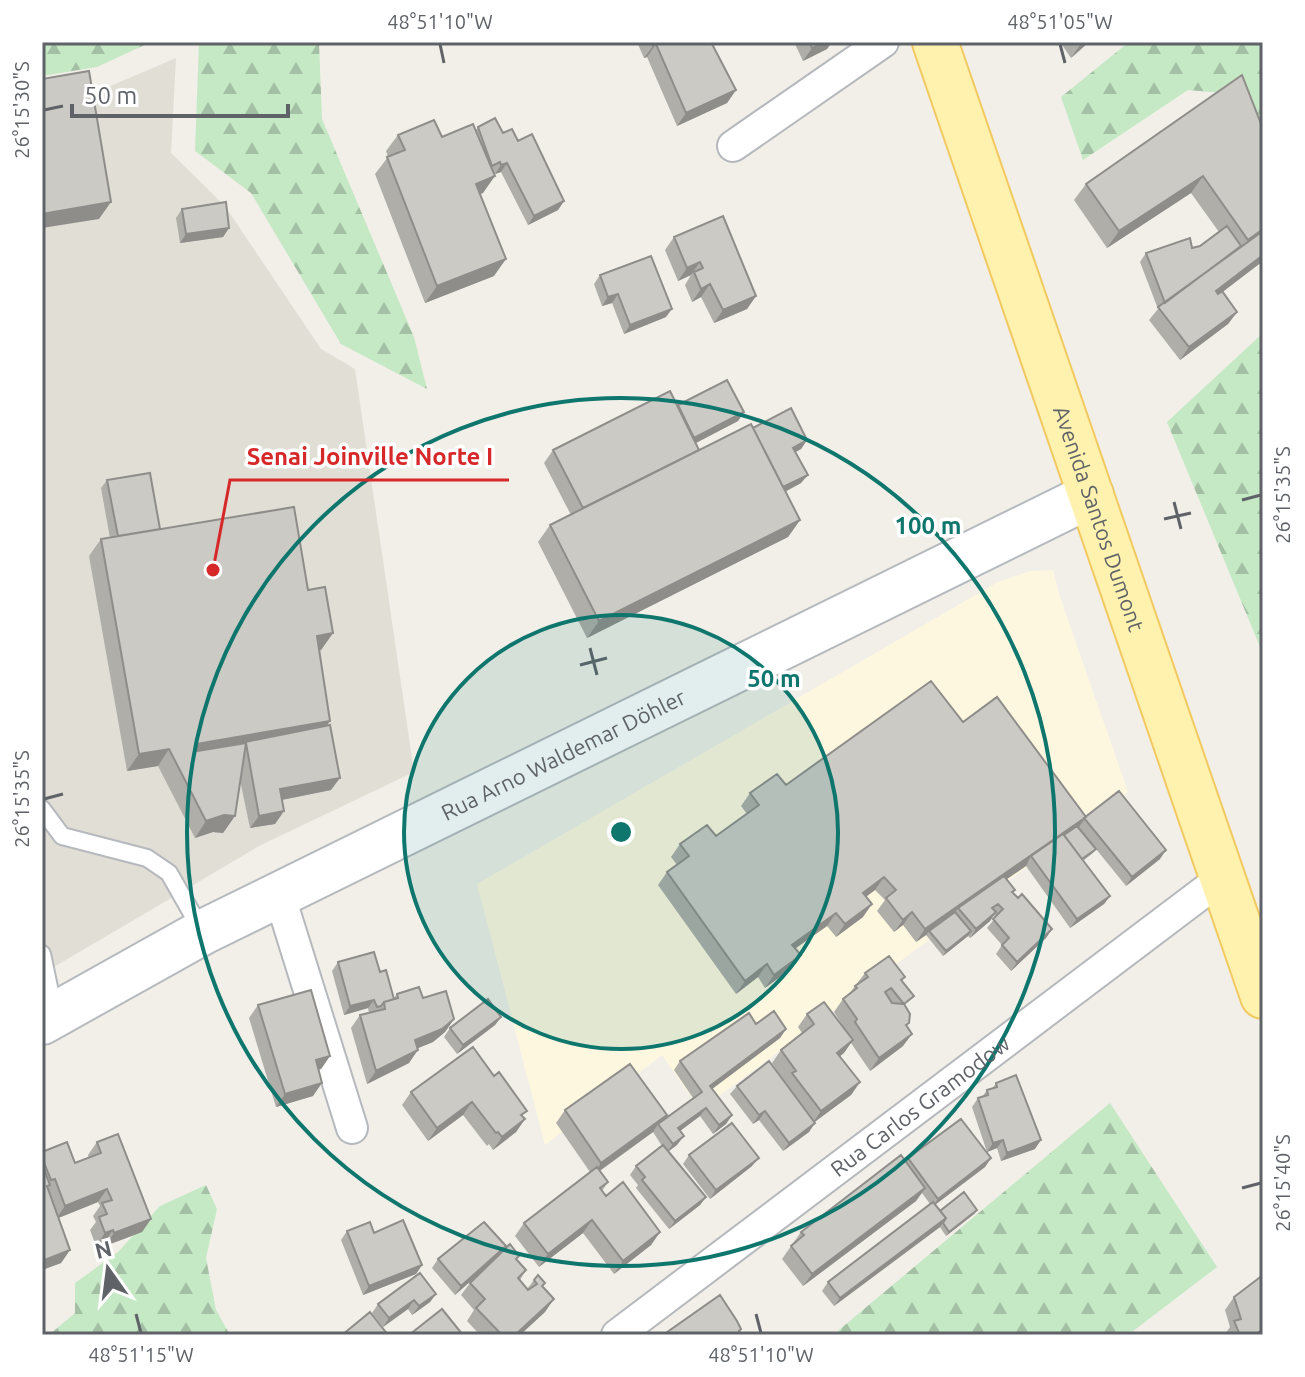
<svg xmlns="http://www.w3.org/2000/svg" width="1305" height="1377" font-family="Ubuntu,sans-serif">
	<defs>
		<pattern id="forest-firs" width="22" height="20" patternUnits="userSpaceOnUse" patternTransform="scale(2)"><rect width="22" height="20" fill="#c5e8c5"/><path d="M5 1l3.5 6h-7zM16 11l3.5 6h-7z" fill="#a3c0a4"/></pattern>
	</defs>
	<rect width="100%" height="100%" fill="#f1efe8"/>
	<!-- commercial -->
	<path fill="#fef7e0" d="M 1053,570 L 1059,594 L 1128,792 L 700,1110 L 662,1055 L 545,1145 L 477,884 L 998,582 L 1030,571 Z"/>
	<!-- education -->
	<path fill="#e1ded6" d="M 176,58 L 171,153 L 225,206 L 321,349 L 355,369 L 414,772 L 261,845 L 42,974 L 42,104 L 87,96 Z"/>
	<!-- forest -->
	<path fill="url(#forest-firs)" d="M 42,42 L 151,42 L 97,67 L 42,76 Z
		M 199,42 L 319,42 L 322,119 L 414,337 L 427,389 L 341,344 L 251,193 L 195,151 Z
		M 1129,42 L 1263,42 L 1263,244 L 1245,95 L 1188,90 L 1083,160 L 1061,97 Z
		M 1263,333 L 1263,654 L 1167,422 Z
		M 1110,1103 L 1217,1267 L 1128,1335 L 833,1335 Z
		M 206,1185 L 217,1209 L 206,1258 L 216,1310 L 230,1335 L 49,1335 L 75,1313 L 75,1283 L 118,1252 L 160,1206 Z"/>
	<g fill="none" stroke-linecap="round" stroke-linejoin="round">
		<!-- service casing -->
		<g stroke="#b5b8bc" stroke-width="20">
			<path id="service" d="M 42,809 L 62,836 L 147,858 L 169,873 L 202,931
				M 42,954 L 54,1011"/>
		</g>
		<!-- minor casing -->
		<g stroke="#b5b8bc" stroke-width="34">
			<g id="minor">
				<path d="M 733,146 L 883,42"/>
				<path d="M 279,894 L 352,1128"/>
				<path id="s1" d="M 617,1335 L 1222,878"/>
			</g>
		</g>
		<!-- secondary casing -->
		<g stroke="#b6babf" stroke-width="48">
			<g id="secondary">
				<path id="s2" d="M 42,1022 L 203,932 L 1091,495"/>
			</g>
		</g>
		<!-- primary casing -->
		<g stroke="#f2c960" stroke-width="48">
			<g id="primary">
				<path id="s3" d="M 935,42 L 1263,996"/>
			</g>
		</g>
		<!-- service -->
		<use href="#service" stroke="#fff" stroke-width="16"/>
		<!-- minor -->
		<use href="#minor" stroke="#fff" stroke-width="30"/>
		<!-- secondary -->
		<use href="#secondary" stroke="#fff" stroke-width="44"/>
		<!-- primary -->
		<use href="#primary" stroke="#fff2af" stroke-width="44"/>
	</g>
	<!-- wall -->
	<path fill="#afaea9" d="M 637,42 L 711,42 L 736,90 L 727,103 L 677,126 L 647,57 L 644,58 Z
		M 794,42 L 832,42 L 827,49 L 803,61 Z
		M 1060,42 L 1089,42 L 1071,58 Z
		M 478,127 L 503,133 L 518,141 L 564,201 L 558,210 L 528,225 L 501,172 L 495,174 L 493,171 L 483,193 L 480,194 L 494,276 L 425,303 L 375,174 L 388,157 L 386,151 L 398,135 L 442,137 L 476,130 Z
		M 1263,129 L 1263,261 L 1222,292 L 1237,312 L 1228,324 L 1180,360 L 1149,320 L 1158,309 L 1140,262 L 1146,253 L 1192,248 L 1200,246 L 1219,232 L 1191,193 L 1107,248 L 1074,200 L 1086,184 Z
		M 182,209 L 229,228 L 223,237 L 180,243 L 176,218 Z
		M 674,237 L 756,296 L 747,309 L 714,323 L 701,297 L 692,302 L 685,285 L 691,275 L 678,281 L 665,250 Z
		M 600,275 L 666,317 L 624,334 L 612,303 L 602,306 L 594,284 Z
		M 678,405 L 744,412 L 738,421 L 696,443 L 699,450 L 753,428 L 807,440 L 801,449 L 795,452 L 801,483 L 785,492 L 800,520 L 788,537 L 587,638 L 538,542 L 550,525 L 571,515 L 544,463 L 553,450 Z
		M 107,480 L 160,529 L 308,590 L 333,633 L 321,650 L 319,651 L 327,726 L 331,790 L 282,800 L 284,811 L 275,824 L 250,828 L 240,780 L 235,816 L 223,833 L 213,832 L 195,838 L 158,766 L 127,771 L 89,556 L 101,539 L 110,538 L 101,488 Z
		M 963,722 L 1086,817 L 1160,859 L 1126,886 L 1096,849 L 1093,853 L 1083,861 L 1110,896 L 1104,904 L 1070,928 L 1026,866 L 1006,879 L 1013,893 L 1052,929 L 1046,938 L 1011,971 L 996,954 L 1002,945 L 987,928 L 996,917 L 994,915 L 990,921 L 970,938 L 968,936 L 943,956 L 926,935 L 916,942 L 903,925 L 894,932 L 877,911 L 885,900 L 875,890 L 866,896 L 863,917 L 836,937 L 827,926 L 796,948 L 801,955 L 792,968 L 765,988 L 758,977 L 736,994 L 658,885 L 667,872 L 677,865 L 671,857 L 680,844 L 716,836 L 747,814 L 741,806 L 750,793 L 786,785 Z
		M 338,962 L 380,972 L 394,998 L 397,994 L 423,998 L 454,1019 L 445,1032 L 433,1042 L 418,1048 L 409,1063 L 367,1084 L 351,1028 L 360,1015 L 369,1013 L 368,1008 L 344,1015 L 332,971 Z
		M 865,973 L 902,981 L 907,1026 L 903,1046 L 870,1071 L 851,1043 L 840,1056 L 860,1082 L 851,1095 L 814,1122 L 809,1132 L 783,1151 L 759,1120 L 753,1124 L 730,1094 L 737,1086 L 785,1083 L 772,1063 L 781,1050 L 802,1033 L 798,1027 L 807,1014 L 847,1032 L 834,1012 L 843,999 L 849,994 Z
		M 258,1005 L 330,1056 L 321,1069 L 319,1070 L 313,1096 L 276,1107 L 249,1018 Z
		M 501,1017 L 495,1025 L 457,1054 L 444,1037 L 450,1028 Z
		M 756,1024 L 786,1029 L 780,1038 L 712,1089 L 732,1115 L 726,1124 L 713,1134 L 700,1116 L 680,1131 L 677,1145 L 668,1152 L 706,1197 L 700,1205 L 669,1229 L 636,1188 L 638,1185 L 630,1175 L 636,1166 L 662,1146 L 653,1132 L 600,1171 L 608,1182 L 602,1191 L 606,1196 L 660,1232 L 651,1245 L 614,1274 L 583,1233 L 539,1267 L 515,1236 L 524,1223 L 590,1172 L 556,1123 L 565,1110 L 667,1115 L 664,1119 L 693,1098 L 674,1070 L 680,1061 Z
		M 473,1047 L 525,1119 L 516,1132 L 493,1150 L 489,1144 L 487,1146 L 463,1115 L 428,1141 L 402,1105 L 411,1092 Z
		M 996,1083 L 1035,1149 L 1001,1161 L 997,1148 L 987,1152 L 972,1107 L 978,1098 L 982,1097 L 987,1090 L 992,1089 Z
		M 97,1142 L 151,1219 L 142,1232 L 105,1246 L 104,1243 L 96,1246 L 90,1230 L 96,1222 L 93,1216 L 100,1206 L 98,1202 L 58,1218 L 70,1250 L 61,1263 L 42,1270 L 42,1152 L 75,1163 L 89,1158 L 88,1155 Z
		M 689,1155 L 752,1166 L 710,1199 L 683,1164 Z
		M 908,1158 L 991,1158 L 985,1167 L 935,1205 L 940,1211 L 977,1210 L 974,1214 L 946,1236 L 940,1227 L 834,1306 L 822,1291 L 828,1282 L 930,1204 L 922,1193 L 916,1201 L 803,1286 L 782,1259 L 801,1232 L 906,1161 Z
		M 347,1231 L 374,1233 L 422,1265 L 416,1274 L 363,1295 L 341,1240 Z
		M 438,1259 L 517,1260 L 526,1270 L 520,1280 L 527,1289 L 534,1280 L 542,1287 L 545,1312 L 520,1335 L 480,1335 L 467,1321 L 474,1310 L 461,1295 L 470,1283 L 482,1271 L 455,1295 L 432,1268 Z
		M 1263,1275 L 1263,1335 L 1226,1335 L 1225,1334 L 1230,1327 L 1225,1310 L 1234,1297 Z
		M 436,1294 L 430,1302 L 412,1315 L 408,1309 L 383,1327 L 372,1313 L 378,1304 Z"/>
	<!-- shaded-wall -->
	<path fill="#8f8d8a" d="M 825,42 L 832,42 L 827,49 L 803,61 L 812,48 Z
		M 1083,42 L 1089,42 L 1071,58 L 1080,45 Z
		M 656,44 L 647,57 L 644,58 L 653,46 Z
		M 736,90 L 727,103 L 677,126 L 686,113 Z
		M 507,163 L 501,172 L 495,174 L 501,165 Z
		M 495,176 L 483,193 L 464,200 L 476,184 Z
		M 1203,176 L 1191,193 L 1107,248 L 1119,231 Z
		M 564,201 L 558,210 L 528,225 L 534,216 Z
		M 111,202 L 99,219 L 42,228 L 42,214 Z
		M 229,228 L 223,237 L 180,243 L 186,234 Z
		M 1263,255 L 1263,261 L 1207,304 L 1216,291 Z
		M 506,259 L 494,276 L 425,303 L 437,286 Z
		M 700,262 L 691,275 L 678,281 L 687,268 Z
		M 710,284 L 701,297 L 692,302 L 701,289 Z
		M 618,294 L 612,303 L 602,306 L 608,297 Z
		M 756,296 L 747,309 L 714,323 L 723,310 Z
		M 672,309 L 666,317 L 624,334 L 630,325 Z
		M 1237,312 L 1228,324 L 1180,360 L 1189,347 Z
		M 744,412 L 738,421 L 688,447 L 694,438 Z
		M 807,440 L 801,449 L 787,457 L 793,448 Z
		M 808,475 L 801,483 L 769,500 L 775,491 Z
		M 800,520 L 788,537 L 587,638 L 599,621 Z
		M 333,633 L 321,650 L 305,653 L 317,636 Z
		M 330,721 L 319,738 L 245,742 L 238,752 L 184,761 L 196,744 Z
		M 169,749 L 158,766 L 127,771 L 139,754 Z
		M 340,778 L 331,790 L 271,802 L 280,789 Z
		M 284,811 L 275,824 L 250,828 L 259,816 Z
		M 224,815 L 235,816 L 223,833 L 213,832 L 195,838 L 206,821 Z
		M 1086,817 L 1077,830 L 1031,856 L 1026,866 L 961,911 L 958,908 L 952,917 L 929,931 L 926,935 L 916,942 L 925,929 Z
		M 1166,850 L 1160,859 L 1126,886 L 1132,877 Z
		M 884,877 L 875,890 L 854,906 L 863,893 Z
		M 1110,896 L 1104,904 L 1070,928 L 1077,919 Z
		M 872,904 L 863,917 L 836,937 L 845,924 Z
		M 912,912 L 903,925 L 894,932 L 903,920 Z
		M 996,912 L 990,921 L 970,938 L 976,929 Z
		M 836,913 L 827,926 L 783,957 L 792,945 Z
		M 1052,929 L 1046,938 L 1011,971 L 1017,962 Z
		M 971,931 L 968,936 L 943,956 L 946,951 Z
		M 801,955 L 792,968 L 765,988 L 774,975 Z
		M 767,964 L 758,977 L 736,994 L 745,981 Z
		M 374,1000 L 368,1008 L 344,1015 L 350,1006 Z
		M 501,1017 L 495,1025 L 457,1054 L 463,1045 Z
		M 454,1019 L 445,1032 L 433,1042 L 406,1053 L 415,1040 Z
		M 786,1029 L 780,1038 L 704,1095 L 710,1086 Z
		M 912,1034 L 903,1046 L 870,1071 L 879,1058 Z
		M 853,1040 L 844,1053 L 828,1066 L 837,1053 Z
		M 418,1050 L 409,1063 L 367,1084 L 376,1071 Z
		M 330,1056 L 321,1069 L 307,1073 L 316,1060 Z
		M 860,1082 L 851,1095 L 812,1124 L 821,1111 Z
		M 322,1083 L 313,1096 L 276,1107 L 285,1094 Z
		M 472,1102 L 463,1115 L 428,1141 L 437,1128 Z
		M 706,1108 L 700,1116 L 672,1137 L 678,1128 Z
		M 765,1111 L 759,1120 L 753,1124 L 759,1115 Z
		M 667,1115 L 660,1126 L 658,1124 L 653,1132 L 592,1176 L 601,1163 Z
		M 732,1115 L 726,1124 L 713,1134 L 719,1125 Z
		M 525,1119 L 516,1132 L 493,1150 L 502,1137 Z
		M 815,1123 L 809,1132 L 783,1151 L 789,1143 Z
		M 684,1136 L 677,1145 L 667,1152 L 673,1144 Z
		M 1003,1140 L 997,1148 L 987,1152 L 993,1143 Z
		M 1041,1140 L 1035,1149 L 1001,1161 L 1007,1153 Z
		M 759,1158 L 752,1166 L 710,1199 L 716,1190 Z
		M 991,1158 L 985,1167 L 932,1207 L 938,1199 Z
		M 925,1188 L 916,1201 L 803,1286 L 812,1274 Z
		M 107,1189 L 98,1202 L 56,1219 L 65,1206 Z
		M 706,1197 L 700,1205 L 669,1229 L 675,1221 Z
		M 977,1210 L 974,1214 L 946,1236 L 949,1232 Z
		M 946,1218 L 940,1227 L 834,1306 L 840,1298 Z
		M 151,1219 L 142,1232 L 105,1246 L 114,1233 Z
		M 592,1220 L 583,1233 L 539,1267 L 548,1254 Z
		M 113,1230 L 104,1243 L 96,1246 L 105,1233 Z
		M 660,1232 L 651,1245 L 614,1274 L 623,1261 Z
		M 506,1246 L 500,1255 L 455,1295 L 461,1286 Z
		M 70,1250 L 61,1263 L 42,1270 L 42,1261 Z
		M 422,1265 L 416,1274 L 363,1295 L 369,1286 Z
		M 436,1294 L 430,1302 L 412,1315 L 419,1306 Z
		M 554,1299 L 545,1312 L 520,1335 L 515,1335 Z
		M 414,1300 L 408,1309 L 383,1327 L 389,1318 Z"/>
	<!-- building -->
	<path fill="#cccac5" stroke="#8f8d8a" stroke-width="2" fill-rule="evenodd" d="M 651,42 L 711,42 L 736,90 L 686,113 L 656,44 L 653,46 Z
		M 809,42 L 825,42 L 812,48 Z
		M 89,71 L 111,202 L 42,214 L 42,79 Z
		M 1242,75 L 1263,129 L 1263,229 L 1248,240 L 1203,176 L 1119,231 L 1086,184 Z
		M 495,118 L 503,133 L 512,129 L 518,141 L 532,134 L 564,201 L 534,216 L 507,163 L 501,165 L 500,162 L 492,166 L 478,127 Z
		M 434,120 L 442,137 L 473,124 L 495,176 L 476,184 L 506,259 L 437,286 L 387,157 L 405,150 L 398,135 Z
		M 226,202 L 229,228 L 186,234 L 182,209 Z
		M 723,216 L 756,296 L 723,310 L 710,284 L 701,289 L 694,272 L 703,268 L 700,262 L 687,268 L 674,237 Z
		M 1227,226 L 1241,246 L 1165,303 L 1146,253 L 1190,238 L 1192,248 L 1200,246 Z
		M 1263,231 L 1263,255 L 1216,291 L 1218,294 L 1222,291 L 1237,312 L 1189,347 L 1158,307 Z
		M 651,256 L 672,309 L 630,325 L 618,294 L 608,297 L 600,275 Z
		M 727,380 L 744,412 L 694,438 L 678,405 Z
		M 670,391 L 699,450 L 583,508 L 553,450 Z
		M 791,408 L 807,440 L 793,448 L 808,475 L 783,487 L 753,428 Z
		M 751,424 L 800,520 L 599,621 L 550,525 Z
		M 150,473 L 160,529 L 118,536 L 107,480 Z
		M 294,507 L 308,590 L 325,587 L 333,633 L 317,636 L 330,721 L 196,744 L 197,751 L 246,743 L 235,816 L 224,815 L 206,821 L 169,749 L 139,754 L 101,539 Z
		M 931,681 L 963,722 L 997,697 L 1086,817 L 925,929 L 912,912 L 903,920 L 886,898 L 896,890 L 884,877 L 863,893 L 872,904 L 845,924 L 836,913 L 792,945 L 801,955 L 774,975 L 767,964 L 745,981 L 667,872 L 689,856 L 680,844 L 707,825 L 716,836 L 759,805 L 750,793 L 777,774 L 786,785 Z
		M 330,725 L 340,778 L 280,789 L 284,811 L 259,816 L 246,743 L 245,742 Z
		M 1119,791 L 1166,850 L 1132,877 L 1084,818 Z
		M 1077,826 L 1096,849 L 1082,859 L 1064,835 Z
		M 1063,834 L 1110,896 L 1077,919 L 1031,856 Z
		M 1004,876 L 1015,890 L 1012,892 L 1018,898 L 1022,894 L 1052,929 L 1017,962 L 1002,945 L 1009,938 L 993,919 L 1003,909 L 998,904 L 992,908 L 996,912 L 976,929 L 958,908 Z
		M 955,912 L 971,931 L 946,951 L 929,931 Z
		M 374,952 L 380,972 L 386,970 L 394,999 L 384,1002 L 381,1006 L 377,1007 L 374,1000 L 350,1006 L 338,962 Z
		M 889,956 L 905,977 L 901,980 L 914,996 L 904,1004 L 910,1014 L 909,1023 L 906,1025 L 912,1034 L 879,1058 L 855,1022 L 857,1019 L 843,999 L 857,988 L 855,986 L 868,977 L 865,973 ZM 891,988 L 904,1004 L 892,1003 L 885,992 Z
		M 419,987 L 423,998 L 446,991 L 454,1019 L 442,1029 L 415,1040 L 418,1050 L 376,1071 L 360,1015 L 385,1009 L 384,1002 L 398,998 L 397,994 Z
		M 311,990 L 330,1056 L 316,1060 L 322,1083 L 285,1094 L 258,1005 Z
		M 488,999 L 501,1017 L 463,1045 L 450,1028 Z
		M 824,1002 L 853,1040 L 837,1053 L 860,1082 L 821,1111 L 792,1073 L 796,1071 L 781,1050 L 814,1024 L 807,1014 Z
		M 774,1011 L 786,1029 L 710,1086 L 732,1115 L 719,1125 L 706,1108 L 678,1128 L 684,1136 L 673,1144 L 658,1124 L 702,1092 L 680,1061 L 749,1013 L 756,1024 Z
		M 473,1047 L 494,1076 L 499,1072 L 527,1111 L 521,1115 L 525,1119 L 502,1137 L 498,1132 L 496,1133 L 472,1102 L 437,1128 L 411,1092 Z
		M 769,1061 L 815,1123 L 789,1143 L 765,1111 L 759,1115 L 737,1086 Z
		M 630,1064 L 667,1115 L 601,1163 L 565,1110 Z
		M 1016,1075 L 1041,1140 L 1007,1153 L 1003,1140 L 993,1143 L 978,1098 L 988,1095 L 987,1090 L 997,1087 L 996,1083 Z
		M 961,1119 L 991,1158 L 938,1199 L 908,1158 Z
		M 732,1123 L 759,1158 L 716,1190 L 689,1155 Z
		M 118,1134 L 151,1219 L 114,1233 L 113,1230 L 105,1233 L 99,1217 L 107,1214 L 102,1203 L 112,1200 L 107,1189 L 65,1206 L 55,1179 L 51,1180 L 42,1158 L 42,1152 L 67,1142 L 75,1163 L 101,1153 L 97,1142 Z
		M 663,1145 L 706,1197 L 675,1221 L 642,1180 L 645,1177 L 636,1166 Z
		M 901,1155 L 925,1188 L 812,1274 L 791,1246 L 804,1235 L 801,1232 Z
		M 42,1164 L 50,1185 L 47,1186 L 70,1250 L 42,1261 Z
		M 597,1167 L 608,1182 L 600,1188 L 606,1196 L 623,1182 L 660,1232 L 623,1261 L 592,1220 L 548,1254 L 524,1223 Z
		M 964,1192 L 977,1210 L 949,1232 L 943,1223 L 946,1218 L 940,1211 Z
		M 933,1202 L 946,1218 L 840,1298 L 828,1282 Z
		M 403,1220 L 422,1265 L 369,1286 L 347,1231 L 370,1222 L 374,1233 Z
		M 484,1222 L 506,1246 L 461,1286 L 438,1259 Z
		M 510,1244 L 519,1256 L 516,1259 L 526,1270 L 518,1278 L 528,1290 L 537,1284 L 534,1280 L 538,1275 L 545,1283 L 542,1286 L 554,1299 L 515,1335 L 502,1335 L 476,1308 L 485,1299 L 470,1283 Z
		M 420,1273 L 436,1294 L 419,1306 L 414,1300 L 389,1318 L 378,1304 Z
		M 1263,1275 L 1263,1329 L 1255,1335 L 1240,1335 L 1234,1321 L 1241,1319 L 1234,1297 Z
		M 720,1295 L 737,1321 L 741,1329 L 739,1331 L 741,1335 L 720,1335 L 719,1334 L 717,1335 L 663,1335 Z
		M 442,1309 L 463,1335 L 409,1335 Z
		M 370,1312 L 388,1335 L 342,1335 Z"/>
	<!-- ticks -->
	<path fill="none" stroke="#5f6368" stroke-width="3" d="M 440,44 L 444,63M 1060,44 L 1065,63M 44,110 L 63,106M 1242,500 L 1261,495M 1174,502 L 1181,529M 1164,519 L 1191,513M 590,648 L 597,675M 580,665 L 607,658M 44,799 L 63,794M 1242,1188 L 1261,1183M 136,1314 L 141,1333M 756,1314 L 761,1333"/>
	<!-- distance rings -->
	<circle cx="621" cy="832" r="217" fill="#0f766e" fill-opacity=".12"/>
	<g fill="none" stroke="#0f766e" stroke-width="4">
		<circle cx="621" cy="832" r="217"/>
		<circle cx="621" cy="832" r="434"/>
	</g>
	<g text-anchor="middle" stroke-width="7" stroke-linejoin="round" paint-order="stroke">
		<!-- street labels -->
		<g font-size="22" fill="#5f6368" stroke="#fff">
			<text dy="8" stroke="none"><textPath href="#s3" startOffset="504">Avenida Santos Dumont</textPath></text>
			<text dy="8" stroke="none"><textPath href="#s2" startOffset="586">Rua Arno Waldemar Döhler</textPath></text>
			<text dy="8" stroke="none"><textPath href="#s1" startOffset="380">Rua Carlos Gramodow</textPath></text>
		</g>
	</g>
	<circle cx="621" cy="832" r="12" fill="#0f766e" stroke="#fff" stroke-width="4"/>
	<g font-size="24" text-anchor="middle" font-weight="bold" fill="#0f766e" stroke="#fff" stroke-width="7" stroke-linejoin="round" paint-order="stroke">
		<text x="928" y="534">100 m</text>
		<text x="774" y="687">50 m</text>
	</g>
	<!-- callouts -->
	<path fill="none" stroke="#d62828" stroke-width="3" d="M213 570L230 480H509"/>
	<circle fill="#d62828" stroke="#fff" stroke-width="3" cx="213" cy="570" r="8"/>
	<g font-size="24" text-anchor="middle" font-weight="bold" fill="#d62828" stroke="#fff" stroke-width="7" stroke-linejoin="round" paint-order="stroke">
		<text x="370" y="465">Senai Joinville Norte I</text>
	</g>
	<!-- border -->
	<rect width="1305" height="1377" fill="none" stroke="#ffffff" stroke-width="88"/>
	<!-- north arrow -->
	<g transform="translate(108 1269) rotate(346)" stroke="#ffffff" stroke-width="6" paint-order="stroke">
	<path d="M0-6L14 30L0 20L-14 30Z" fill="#5f6368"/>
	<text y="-12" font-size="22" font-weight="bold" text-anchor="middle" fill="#5f6368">N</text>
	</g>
	<!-- scale -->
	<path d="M72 104v12h216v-12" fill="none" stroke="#5f6368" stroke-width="4"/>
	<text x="84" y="104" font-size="24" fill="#5f6368" stroke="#ffffff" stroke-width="6" paint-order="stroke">50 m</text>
	<rect x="44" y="44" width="1217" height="1289" fill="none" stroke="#5f6368" stroke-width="3"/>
	<g font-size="20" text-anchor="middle" fill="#5f6368">
		<text x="440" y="29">48°51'10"W</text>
		<text x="1060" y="29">48°51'05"W</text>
		<text transform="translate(22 110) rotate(-90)" y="7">26°15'30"S</text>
		<text transform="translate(1283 495) rotate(-90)" y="7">26°15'35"S</text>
		<text transform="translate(22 799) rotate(-90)" y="7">26°15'35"S</text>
		<text transform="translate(1283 1183) rotate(-90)" y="7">26°15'40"S</text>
		<text x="141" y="1362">48°51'15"W</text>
		<text x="761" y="1362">48°51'10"W</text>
	</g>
</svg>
